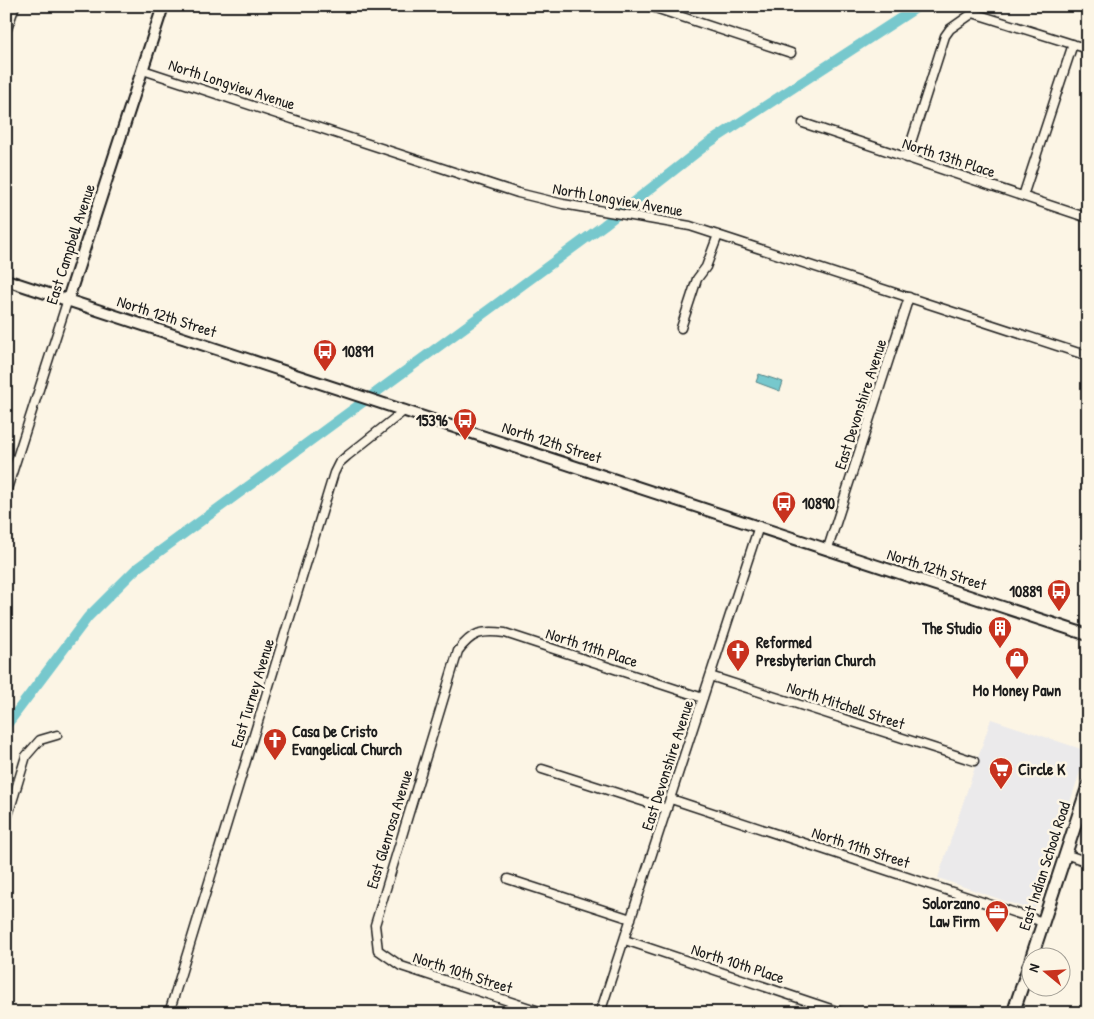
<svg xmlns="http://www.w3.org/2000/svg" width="1094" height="1019" font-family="'Patrick Hand',sans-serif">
	<rect width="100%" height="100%" fill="#fcf5e5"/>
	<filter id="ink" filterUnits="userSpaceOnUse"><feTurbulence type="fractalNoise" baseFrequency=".02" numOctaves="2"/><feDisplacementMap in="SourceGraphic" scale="10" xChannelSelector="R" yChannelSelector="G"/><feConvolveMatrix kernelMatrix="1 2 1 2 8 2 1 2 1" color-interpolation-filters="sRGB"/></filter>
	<g filter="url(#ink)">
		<!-- built -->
		<path fill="#ebeaeb" d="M 991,719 L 1087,751 L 1034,911 L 938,878 Z"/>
		<!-- water -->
		<path fill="#77c8cd" stroke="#538386" d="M 759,374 L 783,382 L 780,391 L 756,382 Z"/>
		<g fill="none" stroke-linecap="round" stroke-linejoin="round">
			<!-- canal -->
			<path stroke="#77c8cd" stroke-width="10" d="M 6,726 L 88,617 L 137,568 L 604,225 L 710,142 L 919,6"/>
			<!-- minor casing -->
			<g stroke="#1c1c1c" stroke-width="11">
				<path id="minor" d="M 649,6 L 791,53
					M 6,32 L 15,6
					M 143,70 L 518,193 L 563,204 L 690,226 L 1088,356
					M 803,123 L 1088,218
					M 906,158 L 945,36 L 950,29 L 973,13 L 1088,49
					M 1023,196 L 1073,44
					M 681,328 L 697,279 L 706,267 L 718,235
					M 6,492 L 68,299
					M 828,548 L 909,297
					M 710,676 L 974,761
					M 542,769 L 667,809
					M 671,799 L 1043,922
					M 6,822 L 26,756 L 40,740 L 57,735
					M 1065,854 L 1088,862
					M 508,879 L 631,919
					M 625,940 L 843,1013
					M 169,1013 L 334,473 L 339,463 L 347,456 L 405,410
					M 545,1013 L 401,966 L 378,950 L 375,925 L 458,651 C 472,632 482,630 505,633 L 703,698
					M 600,1013 L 759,526"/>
			</g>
			<!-- tertiary casing -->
			<g stroke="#1c1c1c" stroke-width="14">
				<path id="tertiary" d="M 6,280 L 1088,635
					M 68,299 L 163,6"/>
			</g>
			<!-- secondary casing -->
			<g stroke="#1c1c1c" stroke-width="15">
				<path id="secondary" d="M 1032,956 L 1088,786
					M 1013,1013 L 1032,957"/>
			</g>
			<!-- minor -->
			<use href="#minor" stroke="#fcf5e5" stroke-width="8"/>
			<!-- tertiary -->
			<use href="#tertiary" stroke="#fcf5e5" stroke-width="10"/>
			<!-- secondary -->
			<use href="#secondary" stroke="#fcf5e5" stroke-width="11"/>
		</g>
	</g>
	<!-- icons -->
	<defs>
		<g id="bus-pin" transform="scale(1.25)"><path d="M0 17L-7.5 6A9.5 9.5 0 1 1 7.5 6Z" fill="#c8321e" stroke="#fcf5e5"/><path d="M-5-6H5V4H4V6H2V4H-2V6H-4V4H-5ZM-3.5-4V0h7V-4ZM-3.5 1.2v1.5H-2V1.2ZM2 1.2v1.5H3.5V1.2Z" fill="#fff"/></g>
		<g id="building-pin" transform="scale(1.25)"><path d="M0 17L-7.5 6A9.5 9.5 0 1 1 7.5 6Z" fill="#c8321e" stroke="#fcf5e5"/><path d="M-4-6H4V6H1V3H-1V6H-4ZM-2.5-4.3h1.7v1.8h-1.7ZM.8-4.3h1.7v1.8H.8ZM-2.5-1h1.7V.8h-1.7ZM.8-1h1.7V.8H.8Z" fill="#fff"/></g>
		<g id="church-pin" transform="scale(1.25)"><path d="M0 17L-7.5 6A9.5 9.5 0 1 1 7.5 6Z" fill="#c8321e" stroke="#fcf5e5"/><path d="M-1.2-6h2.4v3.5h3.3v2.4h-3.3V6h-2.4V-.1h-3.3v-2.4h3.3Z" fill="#fff"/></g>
		<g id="shop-pin" transform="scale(1.25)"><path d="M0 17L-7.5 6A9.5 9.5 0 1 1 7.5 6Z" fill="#c8321e" stroke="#fcf5e5"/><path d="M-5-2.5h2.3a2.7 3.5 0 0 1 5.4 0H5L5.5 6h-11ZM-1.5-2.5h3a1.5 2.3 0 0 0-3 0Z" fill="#fff"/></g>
		<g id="supermarket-pin" transform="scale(1.25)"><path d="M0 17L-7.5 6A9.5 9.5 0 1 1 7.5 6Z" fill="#c8321e" stroke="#fcf5e5"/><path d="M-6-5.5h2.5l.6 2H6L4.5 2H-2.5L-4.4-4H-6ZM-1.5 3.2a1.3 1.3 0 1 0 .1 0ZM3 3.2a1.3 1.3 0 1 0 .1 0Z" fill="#fff"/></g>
		<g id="office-pin" transform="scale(1.25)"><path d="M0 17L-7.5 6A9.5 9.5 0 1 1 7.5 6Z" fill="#c8321e" stroke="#fcf5e5"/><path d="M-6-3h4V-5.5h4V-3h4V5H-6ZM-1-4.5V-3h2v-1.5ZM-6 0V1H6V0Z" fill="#fff"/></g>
	</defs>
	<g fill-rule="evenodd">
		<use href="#bus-pin" x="325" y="351"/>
		<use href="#bus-pin" x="465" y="420"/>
		<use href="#bus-pin" x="784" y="503"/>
		<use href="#bus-pin" x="1059" y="591"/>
		<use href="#building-pin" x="1000" y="628"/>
		<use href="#church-pin" x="738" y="651"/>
		<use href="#shop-pin" x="1017" y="659"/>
		<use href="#church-pin" x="275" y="740"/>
		<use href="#supermarket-pin" x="1001" y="769"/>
		<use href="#office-pin" x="997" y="912"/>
	</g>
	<g text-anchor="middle" stroke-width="5" stroke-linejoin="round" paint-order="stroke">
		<!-- street labels -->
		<g font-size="16" fill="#1c1c1c" stroke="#fcf5e5">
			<text transform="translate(232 84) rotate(18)" y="6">North Longview Avenue</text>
			<text transform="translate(949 157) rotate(18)" y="6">North 13th Place</text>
			<text transform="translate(618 199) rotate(10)" y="6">North Longview Avenue</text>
			<text transform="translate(70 244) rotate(-72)" y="6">East Campbell Avenue</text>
			<text transform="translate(167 316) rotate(18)" y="6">North 12th Street</text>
			<text transform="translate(860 404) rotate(-72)" y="6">East Devonshire Avenue</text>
			<text transform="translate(552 442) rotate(18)" y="6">North 12th Street</text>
			<text transform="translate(937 569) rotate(18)" y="6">North 12th Street</text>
			<text transform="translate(592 647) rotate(18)" y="6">North 11th Place</text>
			<text transform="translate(252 693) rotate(-73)" y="6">East Turney Avenue</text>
			<text transform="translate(846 705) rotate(18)" y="6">North Mitchell Street</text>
			<text transform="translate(667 765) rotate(-72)" y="6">East Devonshire Avenue</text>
			<text transform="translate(389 829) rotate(-73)" y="6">East Glenrosa Avenue</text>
			<text transform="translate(861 847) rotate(18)" y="6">North 11th Street</text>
			<text transform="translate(1044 866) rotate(-72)" y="6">East Indian School Road</text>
			<text transform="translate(738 963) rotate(18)" y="6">North 10th Place</text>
			<text transform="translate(463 972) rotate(18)" y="6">North 10th Street</text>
		</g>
		<!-- poi labels -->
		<g font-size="16" font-weight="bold" fill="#1c1c1c" stroke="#fcf5e5" text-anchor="start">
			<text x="342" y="357">10891</text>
			<text x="448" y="426" text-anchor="end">15396</text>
			<text x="802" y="509">10890</text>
			<text x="1042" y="597" text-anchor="end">10889</text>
			<text x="982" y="634" text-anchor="end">The Studio</text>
			<text x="756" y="648">Reformed<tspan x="756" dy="18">Presbyterian Church</tspan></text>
			<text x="1017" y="696" text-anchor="middle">Mo Money Pawn</text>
			<text x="292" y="737">Casa De Cristo<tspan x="292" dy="18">Evangelical Church</tspan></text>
			<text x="1018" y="775">Circle K</text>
			<text x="980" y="909" text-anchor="end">Solorzano<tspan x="980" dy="18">Law Firm</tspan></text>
		</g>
	</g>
	<!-- margin -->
	<rect width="1094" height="1019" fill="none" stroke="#fcf5e5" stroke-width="25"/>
	<rect x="12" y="12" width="1069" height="994" fill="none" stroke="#1c1c1c" stroke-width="2" filter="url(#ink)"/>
	<!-- north arrow -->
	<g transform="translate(1046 972) rotate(288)"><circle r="24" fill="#fcf5e5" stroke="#a29e95"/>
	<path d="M0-4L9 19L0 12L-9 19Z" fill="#c8321e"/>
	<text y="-8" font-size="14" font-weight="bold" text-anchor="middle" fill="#1c1c1c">N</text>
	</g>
</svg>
